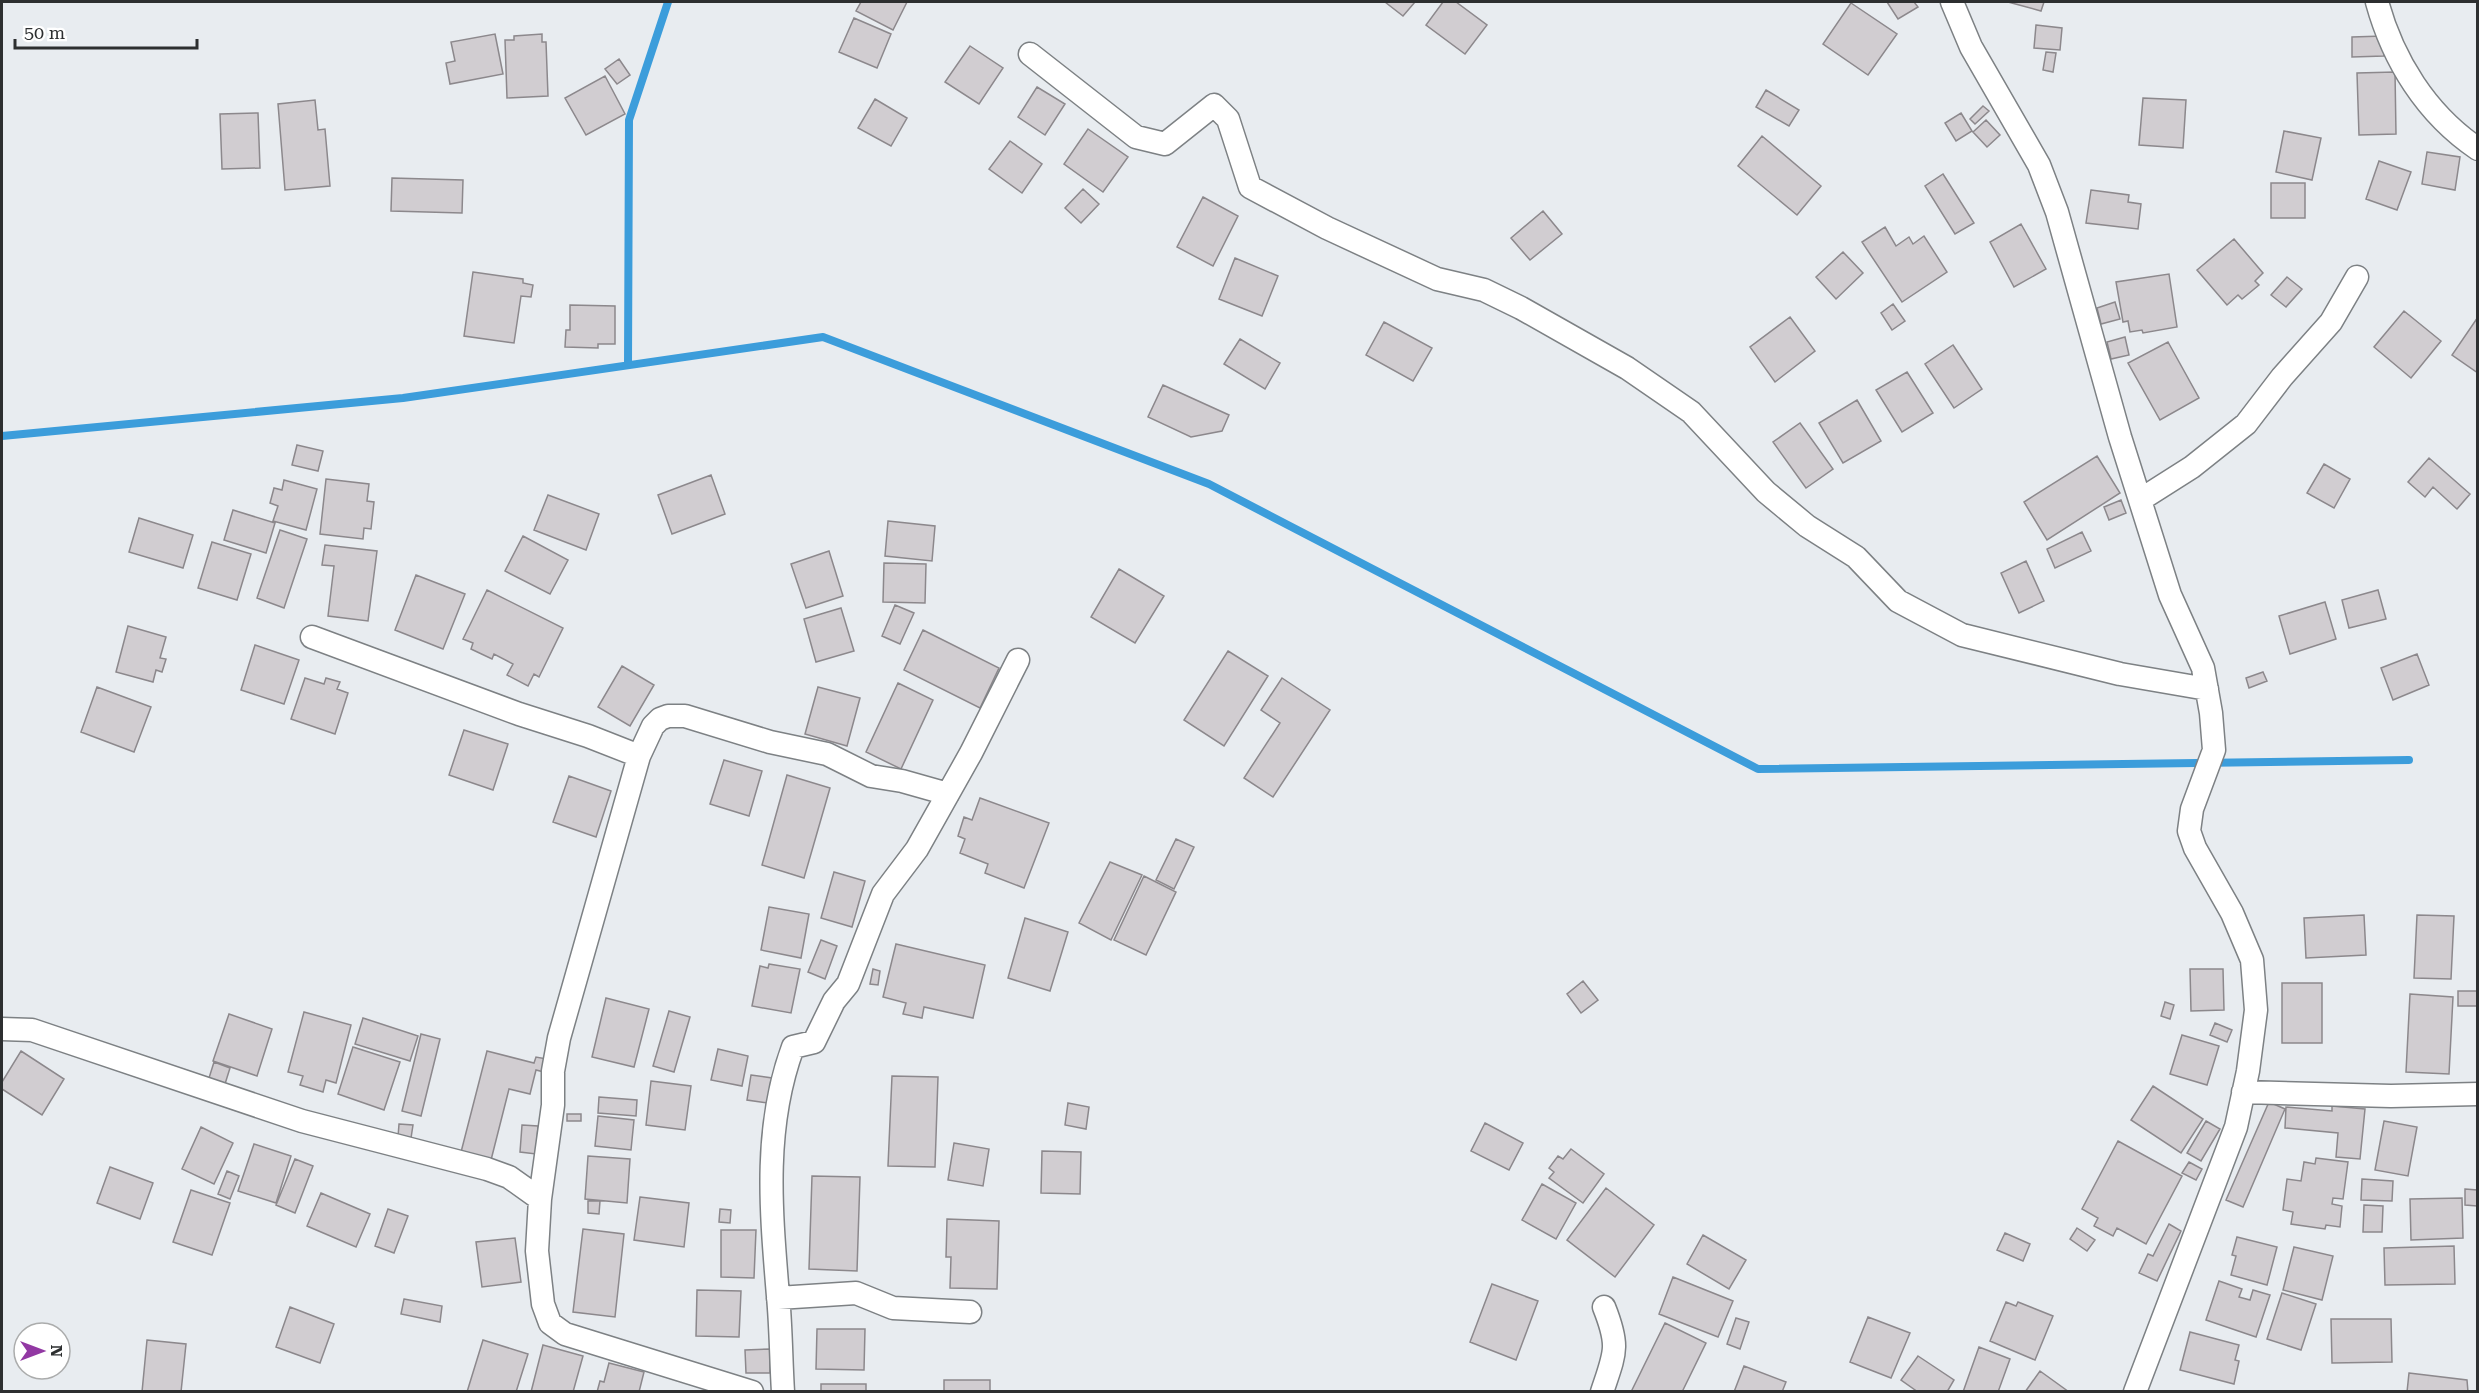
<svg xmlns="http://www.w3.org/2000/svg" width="2479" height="1393" font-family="'Roboto Serif',serif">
	<rect width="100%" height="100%" fill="#e8ecf0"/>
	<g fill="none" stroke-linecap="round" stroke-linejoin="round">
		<!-- stream -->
		<path stroke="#3c9ddb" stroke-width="8" d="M 628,365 L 629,120 L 668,2
			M 2,436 L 403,398 L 823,337 L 1209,484 L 1758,769 L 2409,760"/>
	</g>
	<!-- building -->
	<path fill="#d1cdd1" stroke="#8c888c" stroke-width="1.5" d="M 861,2 L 907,2 L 893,30 L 856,11 Z
		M 1385,2 L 1415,2 L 1403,16 Z
		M 1443,2 L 1456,2 L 1487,25 L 1465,54 L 1426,25 Z
		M 1887,2 L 1914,2 L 1918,7 L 1898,19 Z
		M 2008,2 L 2044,2 L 2041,11 Z
		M 1851,3 L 1897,34 L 1868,75 L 1823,44 Z
		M 854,18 L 891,34 L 877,68 L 839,52 Z
		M 2036,25 L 2062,28 L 2060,50 L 2034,48 Z
		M 495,34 L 503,74 L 450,84 L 446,63 L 455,61 L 451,42 Z
		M 542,34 L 542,42 L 546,42 L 548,96 L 507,98 L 505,40 L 514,40 L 514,36 Z
		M 2383,36 L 2384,56 L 2352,57 L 2352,37 Z
		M 970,46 L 1003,68 L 979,104 L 945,82 Z
		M 2046,52 L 2056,53 L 2053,72 L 2043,70 Z
		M 619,59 L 630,75 L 617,84 L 605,69 Z
		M 2395,72 L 2396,134 L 2359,135 L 2357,73 Z
		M 605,76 L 625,114 L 586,135 L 565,98 Z
		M 1037,87 L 1065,104 L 1045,135 L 1018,117 Z
		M 1766,90 L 1799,110 L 1789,126 L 1756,107 Z
		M 2143,98 L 2186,100 L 2183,148 L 2139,145 Z
		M 875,99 L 907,118 L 891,146 L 858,128 Z
		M 315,100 L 318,130 L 325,129 L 330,186 L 285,190 L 278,104 Z
		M 1983,106 L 1989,111 L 1975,124 L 1970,119 Z
		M 258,113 L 260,168 L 222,169 L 220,114 Z
		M 1961,113 L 1972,131 L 1956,141 L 1945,123 Z
		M 1986,120 L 2000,135 L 1987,147 L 1973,132 Z
		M 1088,129 L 1128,157 L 1103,192 L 1064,164 Z
		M 2284,131 L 2321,138 L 2312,180 L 2276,172 Z
		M 1762,136 L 1821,186 L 1797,215 L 1738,166 Z
		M 1010,141 L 1042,164 L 1022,193 L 989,169 Z
		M 2427,152 L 2460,157 L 2455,190 L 2422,184 Z
		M 2379,161 L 2411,172 L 2397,210 L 2366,199 Z
		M 1943,174 L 1974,223 L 1955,234 L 1925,186 Z
		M 392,178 L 463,180 L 462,213 L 391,211 Z
		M 2271,183 L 2305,183 L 2305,218 L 2271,218 Z
		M 1083,189 L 1099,204 L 1081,223 L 1065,208 Z
		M 2091,190 L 2129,195 L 2128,202 L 2141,204 L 2138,229 L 2086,223 Z
		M 1203,197 L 1238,216 L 1213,266 L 1177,247 Z
		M 1543,211 L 1562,234 L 1530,260 L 1511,238 Z
		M 2021,224 L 2046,269 L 2014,287 L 1990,242 Z
		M 1885,227 L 1896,246 L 1909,237 L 1913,244 L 1924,236 L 1947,272 L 1902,302 L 1862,242 Z
		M 2234,239 L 2263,273 L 2255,281 L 2259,285 L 2242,299 L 2238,295 L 2227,305 L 2197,270 Z
		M 1843,252 L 1863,273 L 1836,299 L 1816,277 Z
		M 1235,258 L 1278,276 L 1262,316 L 1219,299 Z
		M 473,272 L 523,279 L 523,283 L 533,285 L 531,297 L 521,296 L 514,343 L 464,336 Z
		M 2169,274 L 2177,327 L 2143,333 L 2142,330 L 2130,332 L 2128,321 L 2123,322 L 2116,282 Z
		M 2287,277 L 2302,289 L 2286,307 L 2271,295 Z
		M 2115,302 L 2120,319 L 2101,324 L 2097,308 Z
		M 1893,304 L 1905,321 L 1892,330 L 1881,313 Z
		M 570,305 L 615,306 L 615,344 L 598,344 L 598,348 L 565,347 L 566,330 L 570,330 Z
		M 2404,311 L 2441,341 L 2411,378 L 2374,347 Z
		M 1790,317 L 1815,351 L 1775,382 L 1750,347 Z
		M 2478,317 L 2478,373 L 2452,355 Z
		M 1384,322 L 1432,348 L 1413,381 L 1366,355 Z
		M 2125,337 L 2129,355 L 2111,359 L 2107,342 Z
		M 1240,339 L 1280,363 L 1265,389 L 1224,364 Z
		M 2168,342 L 2199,398 L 2160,420 L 2128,363 Z
		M 1953,345 L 1982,389 L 1954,408 L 1925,364 Z
		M 1907,372 L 1933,413 L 1902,432 L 1876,390 Z
		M 1163,385 L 1229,415 L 1222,431 L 1191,437 L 1148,417 Z
		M 1857,400 L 1881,441 L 1843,463 L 1819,423 Z
		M 1800,423 L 1833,469 L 1806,488 L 1773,442 Z
		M 297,445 L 323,451 L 318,471 L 292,465 Z
		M 2097,456 L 2120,493 L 2047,540 L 2024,502 Z
		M 2429,458 L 2470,494 L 2457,509 L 2433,487 L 2425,497 L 2408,482 Z
		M 2324,464 L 2350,479 L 2334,508 L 2307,493 Z
		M 711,475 L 725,514 L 672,534 L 658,495 Z
		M 326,479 L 369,484 L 367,501 L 374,502 L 371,529 L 364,528 L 363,539 L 320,534 Z
		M 284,480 L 317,489 L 306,530 L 273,521 L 278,506 L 270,503 L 274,488 L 282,490 Z
		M 548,495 L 599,514 L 586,550 L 534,530 Z
		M 2121,500 L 2126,513 L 2109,520 L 2104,507 Z
		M 233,510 L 275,523 L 266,553 L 224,540 Z
		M 139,518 L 193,535 L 183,568 L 129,552 Z
		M 888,521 L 935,526 L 932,561 L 885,556 Z
		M 280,530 L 307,539 L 284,608 L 257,598 Z
		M 2082,532 L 2091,551 L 2055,568 L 2047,549 Z
		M 523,536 L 568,560 L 550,594 L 505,571 Z
		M 212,542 L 251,554 L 237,600 L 198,588 Z
		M 325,545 L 377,551 L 368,621 L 328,616 L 334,566 L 322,565 Z
		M 829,551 L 843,596 L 806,608 L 791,564 Z
		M 2026,561 L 2044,601 L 2019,613 L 2001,573 Z
		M 884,563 L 926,564 L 925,603 L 883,602 Z
		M 1119,569 L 1164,596 L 1135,643 L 1091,617 Z
		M 416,575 L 465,594 L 443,649 L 395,630 Z
		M 487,590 L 563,628 L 539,677 L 534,674 L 528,686 L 507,675 L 513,664 L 494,654 L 492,659 L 471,649 L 473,643 L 463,639 Z
		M 2378,590 L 2386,619 L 2349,628 L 2342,600 Z
		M 2325,602 L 2336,639 L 2290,654 L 2279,616 Z
		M 895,605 L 914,613 L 900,644 L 882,636 Z
		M 841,608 L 854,651 L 816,662 L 804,619 Z
		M 128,626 L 166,637 L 160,658 L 166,659 L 162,672 L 156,670 L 153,682 L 116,672 Z
		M 923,630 L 999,668 L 980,708 L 904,670 Z
		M 255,645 L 299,660 L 284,704 L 241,690 Z
		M 1228,651 L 1268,676 L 1224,746 L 1184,720 Z
		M 2417,654 L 2429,685 L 2393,700 L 2381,668 Z
		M 622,666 L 654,685 L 630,726 L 598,707 Z
		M 2263,672 L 2267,681 L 2249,688 L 2246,678 Z
		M 305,678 L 324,684 L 326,678 L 340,682 L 337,689 L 348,693 L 335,734 L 291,719 Z
		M 1282,678 L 1330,710 L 1273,797 L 1244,778 L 1280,723 L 1261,710 Z
		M 898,683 L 933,700 L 901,769 L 866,752 Z
		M 97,687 L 151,707 L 134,752 L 81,732 Z
		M 818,687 L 860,698 L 847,746 L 805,734 Z
		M 464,730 L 508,744 L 493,790 L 449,775 Z
		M 724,760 L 762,771 L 749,816 L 710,804 Z
		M 787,775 L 830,788 L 804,878 L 762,865 Z
		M 569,776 L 611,791 L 596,837 L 553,822 Z
		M 980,798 L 1049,823 L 1024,888 L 985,873 L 988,864 L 960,853 L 965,839 L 958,836 L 964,817 L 972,820 Z
		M 1176,839 L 1194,847 L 1174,889 L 1156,880 Z
		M 1110,862 L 1142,875 L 1111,940 L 1079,923 Z
		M 834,872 L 865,881 L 852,927 L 821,918 Z
		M 1144,876 L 1176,892 L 1146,955 L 1114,940 Z
		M 769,907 L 809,914 L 801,958 L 761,950 Z
		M 2364,915 L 2366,955 L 2306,958 L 2304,918 Z
		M 2417,915 L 2454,916 L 2451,979 L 2414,978 Z
		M 1025,918 L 1068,932 L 1050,991 L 1008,978 Z
		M 821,940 L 837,946 L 825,979 L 808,972 Z
		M 896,944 L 985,965 L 973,1018 L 924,1007 L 922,1018 L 903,1014 L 906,1003 L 883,997 Z
		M 769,964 L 800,969 L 791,1013 L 752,1006 L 760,966 L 768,968 Z
		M 873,969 L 880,971 L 878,985 L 870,984 Z
		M 2190,969 L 2223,969 L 2224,1010 L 2191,1011 Z
		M 1583,981 L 1598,1000 L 1581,1013 L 1567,994 Z
		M 2282,983 L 2322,983 L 2322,1043 L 2282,1043 Z
		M 2458,991 L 2478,991 L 2477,1006 L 2458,1006 Z
		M 2410,994 L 2453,997 L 2449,1074 L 2406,1072 Z
		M 606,998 L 649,1009 L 634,1067 L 592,1057 Z
		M 2165,1002 L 2174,1005 L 2170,1019 L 2161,1016 Z
		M 669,1011 L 690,1017 L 674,1072 L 653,1066 Z
		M 304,1012 L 351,1025 L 336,1083 L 326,1080 L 323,1092 L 300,1085 L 303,1076 L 288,1072 Z
		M 229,1014 L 272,1029 L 257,1076 L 213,1061 Z
		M 363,1018 L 418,1036 L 410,1061 L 355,1044 Z
		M 2215,1023 L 2232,1030 L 2227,1042 L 2210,1035 Z
		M 421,1034 L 440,1039 L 421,1116 L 402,1111 Z
		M 2182,1035 L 2219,1046 L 2207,1085 L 2170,1074 Z
		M 353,1047 L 400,1062 L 384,1110 L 338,1094 Z
		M 718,1049 L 748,1056 L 742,1086 L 711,1080 Z
		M 21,1051 L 64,1079 L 42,1115 L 2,1089 L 2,1082 Z
		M 487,1051 L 534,1063 L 536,1057 L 547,1059 L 544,1072 L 536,1070 L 530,1094 L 509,1089 L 490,1164 L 460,1156 Z
		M 214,1062 L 230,1068 L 225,1084 L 209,1078 Z
		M 751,1075 L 772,1078 L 768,1103 L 747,1100 Z
		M 892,1076 L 938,1077 L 935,1167 L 888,1166 Z
		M 651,1081 L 691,1086 L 685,1130 L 646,1125 Z
		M 2153,1086 L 2203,1119 L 2181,1153 L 2131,1120 Z
		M 599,1097 L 637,1100 L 636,1116 L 598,1113 Z
		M 2269,1102 L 2285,1109 L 2243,1207 L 2226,1200 Z
		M 1068,1103 L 1089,1107 L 1086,1129 L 1065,1125 Z
		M 2332,1106 L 2365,1109 L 2360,1159 L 2336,1157 L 2338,1133 L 2285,1128 L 2286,1107 L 2332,1111 Z
		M 567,1114 L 581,1114 L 581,1121 L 567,1121 Z
		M 598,1116 L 634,1120 L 631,1150 L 595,1146 Z
		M 2206,1121 L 2220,1129 L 2201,1161 L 2187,1153 Z
		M 2384,1121 L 2417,1127 L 2408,1176 L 2375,1170 Z
		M 1485,1123 L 1523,1143 L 1509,1170 L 1471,1151 Z
		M 399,1124 L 413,1125 L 411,1138 L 398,1137 Z
		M 522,1125 L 538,1126 L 536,1154 L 520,1152 Z
		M 201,1127 L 233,1143 L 214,1184 L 182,1169 Z
		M 2118,1141 L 2182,1176 L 2146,1244 L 2117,1228 L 2113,1236 L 2094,1226 L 2098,1218 L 2082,1209 Z
		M 954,1143 L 989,1149 L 983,1186 L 948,1180 Z
		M 254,1144 L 291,1156 L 276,1203 L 238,1191 Z
		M 1571,1149 L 1604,1174 L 1583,1203 L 1549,1178 L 1554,1172 L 1549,1168 L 1558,1156 L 1563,1159 Z
		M 1042,1151 L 1081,1152 L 1080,1194 L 1041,1193 Z
		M 588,1156 L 630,1159 L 627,1203 L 585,1199 Z
		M 2316,1158 L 2348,1162 L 2343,1199 L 2333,1198 L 2332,1204 L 2342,1206 L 2340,1227 L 2326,1225 L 2325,1229 L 2291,1224 L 2293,1212 L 2283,1210 L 2287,1179 L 2301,1181 L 2304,1162 L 2315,1164 Z
		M 295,1159 L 313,1166 L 295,1213 L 276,1205 Z
		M 2189,1162 L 2202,1169 L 2196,1180 L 2182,1173 Z
		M 110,1167 L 153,1183 L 140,1219 L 97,1203 Z
		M 227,1171 L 239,1176 L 230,1199 L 218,1194 Z
		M 812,1176 L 860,1177 L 857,1271 L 809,1269 Z
		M 2362,1179 L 2393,1181 L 2392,1201 L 2361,1200 Z
		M 1542,1184 L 1576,1203 L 1556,1239 L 1522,1220 Z
		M 1606,1188 L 1654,1225 L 1615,1277 L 1567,1240 Z
		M 2465,1189 L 2477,1190 L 2477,1206 L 2465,1205 Z
		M 191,1190 L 230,1203 L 212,1255 L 173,1242 Z
		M 321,1193 L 370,1214 L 356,1247 L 307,1226 Z
		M 640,1197 L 689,1203 L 684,1247 L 634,1240 Z
		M 2462,1198 L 2463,1238 L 2411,1240 L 2410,1199 Z
		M 588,1201 L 600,1201 L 599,1214 L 588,1213 Z
		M 2364,1205 L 2383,1206 L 2382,1232 L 2363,1232 Z
		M 388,1209 L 408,1216 L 394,1253 L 375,1246 Z
		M 720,1209 L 731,1210 L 730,1223 L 719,1222 Z
		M 947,1219 L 999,1221 L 997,1289 L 950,1288 L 951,1257 L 946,1257 Z
		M 2169,1224 L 2181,1231 L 2157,1281 L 2139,1273 L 2148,1254 L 2153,1256 Z
		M 2077,1228 L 2095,1240 L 2087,1251 L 2070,1239 Z
		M 583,1229 L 624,1234 L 615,1317 L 573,1312 Z
		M 721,1230 L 756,1230 L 754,1278 L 721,1277 Z
		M 2005,1233 L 2030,1244 L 2023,1261 L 1997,1250 Z
		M 1703,1235 L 1746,1260 L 1729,1289 L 1687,1264 Z
		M 2237,1237 L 2277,1247 L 2267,1285 L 2231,1275 L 2236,1256 L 2232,1255 Z
		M 515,1238 L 521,1282 L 482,1287 L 476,1242 Z
		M 2454,1246 L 2455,1284 L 2385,1285 L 2384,1248 Z
		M 2294,1247 L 2333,1256 L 2322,1300 L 2283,1290 Z
		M 1673,1277 L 1733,1301 L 1718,1337 L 1659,1314 Z
		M 2219,1281 L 2242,1289 L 2239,1297 L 2250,1300 L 2253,1290 L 2270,1295 L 2256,1337 L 2206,1320 Z
		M 1492,1284 L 1538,1301 L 1516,1360 L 1470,1342 Z
		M 697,1290 L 741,1291 L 739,1337 L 696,1336 Z
		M 2282,1293 L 2316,1304 L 2301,1350 L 2267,1339 Z
		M 404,1299 L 442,1306 L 440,1322 L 401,1314 Z
		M 2006,1302 L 2016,1306 L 2018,1302 L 2053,1316 L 2035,1360 L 1990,1341 Z
		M 290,1307 L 334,1324 L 320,1363 L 276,1347 Z
		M 1868,1317 L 1910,1333 L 1891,1378 L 1850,1362 Z
		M 1736,1318 L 1749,1322 L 1740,1349 L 1727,1344 Z
		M 2331,1319 L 2391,1319 L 2392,1362 L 2332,1363 Z
		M 1665,1323 L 1706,1343 L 1682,1392 L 1631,1392 Z
		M 817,1329 L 865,1329 L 864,1370 L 816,1369 Z
		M 2190,1332 L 2239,1345 L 2235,1360 L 2239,1361 L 2234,1384 L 2180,1370 Z
		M 147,1340 L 186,1344 L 181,1392 L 142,1392 Z
		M 483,1340 L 528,1354 L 516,1392 L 467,1392 Z
		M 543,1345 L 583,1356 L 573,1392 L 531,1392 Z
		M 1979,1347 L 2010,1359 L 1998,1392 L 1963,1392 Z
		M 770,1349 L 770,1373 L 746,1373 L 745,1350 Z
		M 1918,1356 L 1954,1380 L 1947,1392 L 1918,1392 L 1901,1380 Z
		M 609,1363 L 644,1372 L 639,1392 L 597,1392 L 600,1381 L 604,1382 Z
		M 1744,1366 L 1786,1382 L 1782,1392 L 1734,1392 Z
		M 2040,1371 L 2069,1392 L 2025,1392 Z
		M 2409,1373 L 2467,1380 L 2468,1392 L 2407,1392 Z
		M 944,1380 L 990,1380 L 990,1392 L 944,1392 Z
		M 821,1384 L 866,1384 L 866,1392 L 821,1392 Z"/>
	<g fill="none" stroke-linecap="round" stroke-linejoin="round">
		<!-- minor casing -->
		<g stroke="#7d8184" stroke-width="25">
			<path id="minor" d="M 1952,2 L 1971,47 L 2039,165 L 2057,212 L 2120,437 L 2170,595 L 2203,668 L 2211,713 L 2214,750 L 2192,809 L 2189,831 L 2195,848 L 2232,913 L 2252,960 L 2256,1010 L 2248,1071 L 2236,1127 L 2135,1392
				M 2377,2 C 2393,60 2426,114 2478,149
				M 1030,54 L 1136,137 L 1165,144 L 1214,105 L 1228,119 L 1250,187 L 1327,228 L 1437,279 L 1484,290 L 1521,308 L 1627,368 L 1691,412 L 1766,492 L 1807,526 L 1856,557 L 1898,601 L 1962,635 L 2120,674 L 2207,689
				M 2140,500 L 2192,467 L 2246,424 L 2282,377 L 2331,322 L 2357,277
				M 312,637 L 519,714 L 588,736 L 639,756
				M 2,1029 L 32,1030 L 302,1121 L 487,1169 L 509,1177 L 540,1199
				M 2243,1092 L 2391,1096 L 2478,1094
				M 778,1298 L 856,1293 L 893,1308 L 970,1312
				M 752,1392 L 565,1334 L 550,1323 L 543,1304 L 537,1251 L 540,1199 L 553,1105 L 553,1071 L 559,1038 L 639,756 L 653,726 L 660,719 L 668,716 L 685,716 L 770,742 L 827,754 L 871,776 L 902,781 L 948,794
				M 783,1392 C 781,1360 781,1327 778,1296 C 771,1211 763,1128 793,1047 L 814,1042 L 834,1001 L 848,984 L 883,894 L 917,849 L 971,753 L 1018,660
				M 1602,1392 C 1615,1353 1620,1347 1604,1307"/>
		</g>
		<!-- minor -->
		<use href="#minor" stroke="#fff" stroke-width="22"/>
	</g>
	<!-- border -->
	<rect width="2479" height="1393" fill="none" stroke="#2d2f30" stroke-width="6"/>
	<!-- north arrow -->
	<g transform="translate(42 1351) rotate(90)"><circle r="28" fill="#ffffff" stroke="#abacac" stroke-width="1.5"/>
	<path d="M0-4.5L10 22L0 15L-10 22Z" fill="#9238a3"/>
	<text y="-9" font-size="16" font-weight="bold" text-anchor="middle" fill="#2d2f30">N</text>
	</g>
	<!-- scale -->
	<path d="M15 39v9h182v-9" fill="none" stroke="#2d2f30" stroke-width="3"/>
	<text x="24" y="39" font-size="18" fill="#2d2f30" stroke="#ffffff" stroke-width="4.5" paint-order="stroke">50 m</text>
</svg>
